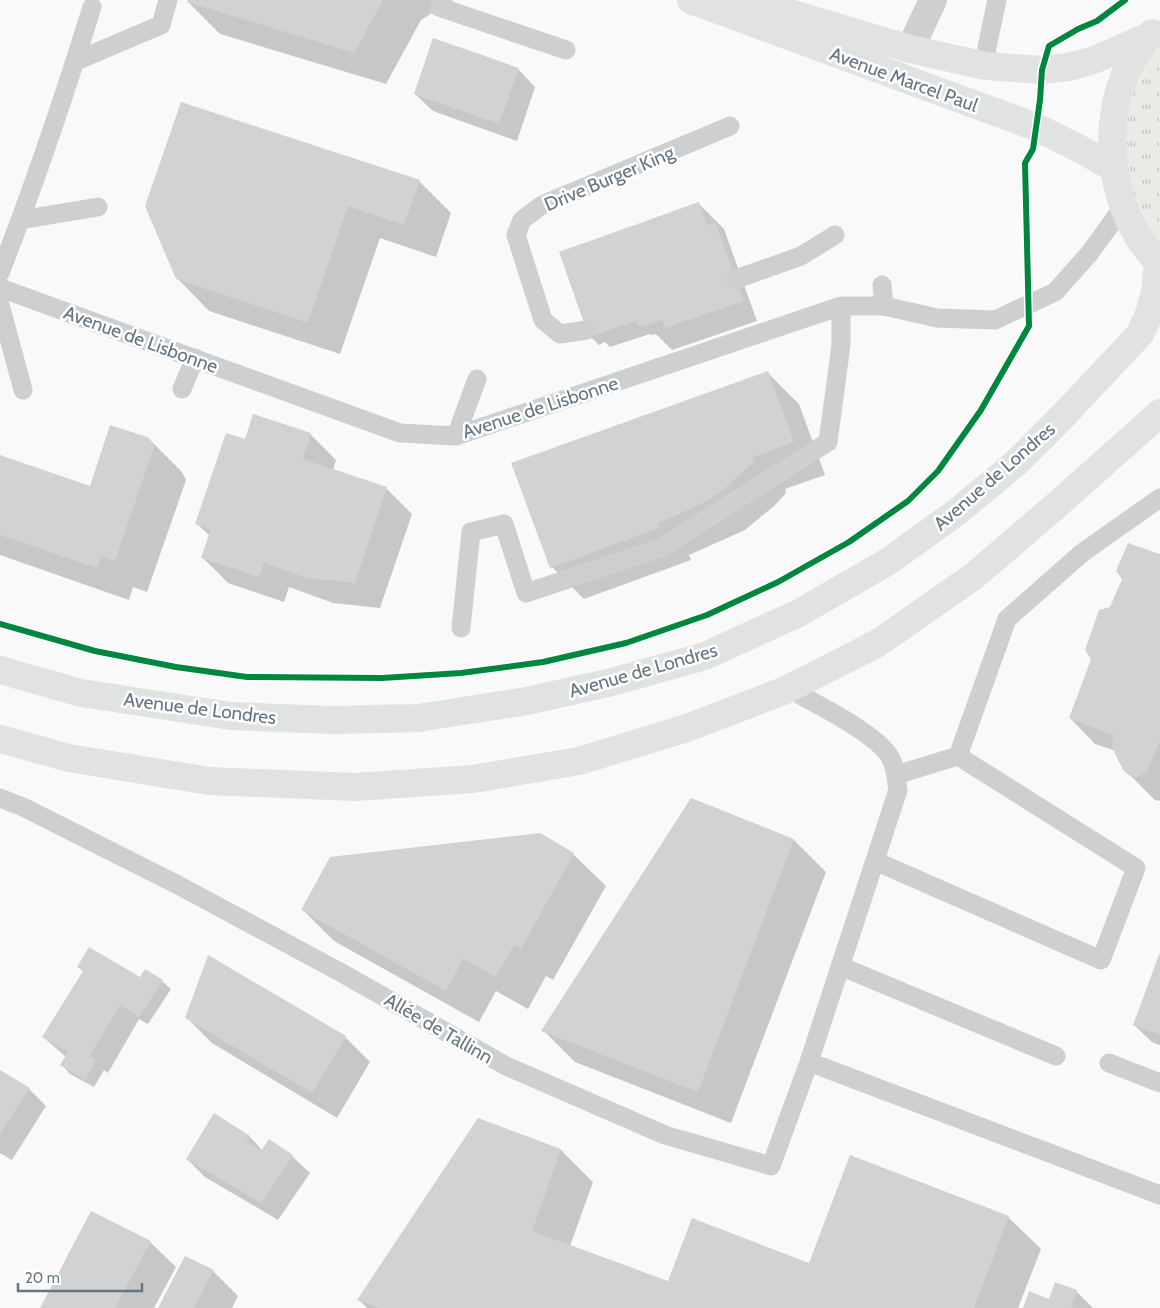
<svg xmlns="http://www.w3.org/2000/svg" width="1160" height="1308" font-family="Cabin,sans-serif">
	<defs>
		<pattern id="grass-tufts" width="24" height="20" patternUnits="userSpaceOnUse" patternTransform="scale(1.25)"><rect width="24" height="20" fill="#e8ebe6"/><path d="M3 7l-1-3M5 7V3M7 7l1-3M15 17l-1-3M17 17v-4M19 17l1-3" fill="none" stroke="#c0c3c0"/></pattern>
	</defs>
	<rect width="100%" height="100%" fill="#f9f9f9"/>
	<!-- grass -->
	<path fill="url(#grass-tufts)" d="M 1160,24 L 1160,264 L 1138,236 L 1113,121 Z"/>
	<!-- shadow -->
	<path fill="#0003" d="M 189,0 L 438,0 L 432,13 L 421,20 L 386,84 L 220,34 L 188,2 Z
		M 518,69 L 535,87 L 517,141 L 433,111 L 415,94 Z
		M 419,181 L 451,213 L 436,257 L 380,238 L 340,354 L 209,311 L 177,278 L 146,206 Z
		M 699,204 L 724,229 L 757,321 L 672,350 L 656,334 L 651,335 L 650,334 L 610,347 L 605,342 L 599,345 L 590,336 Z
		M 767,372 L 799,404 L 825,475 L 785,489 L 786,493 L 774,506 L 745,530 L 689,555 L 691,560 L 584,599 L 552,567 Z
		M 254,416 L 311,435 L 336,460 L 333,470 L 386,488 L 412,514 L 380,608 L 333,603 L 289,587 L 284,602 L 228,583 L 202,557 L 210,536 L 197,524 L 246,441 Z
		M 150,440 L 182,472 L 186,480 L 147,592 L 133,587 L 129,600 L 0,555 L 0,457 L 90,487 Z
		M 1160,556 L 1160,801 L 1155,800 L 1124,769 L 1116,751 L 1095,744 L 1070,718 L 1111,608 Z
		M 794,840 L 826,872 L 731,1123 L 575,1062 L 543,1030 Z
		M 573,854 L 606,886 L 553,980 L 546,976 L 528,1009 L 496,991 L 479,1022 L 334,941 L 302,909 Z
		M 1160,955 L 1160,1045 L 1152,1042 L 1134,1025 Z
		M 140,978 L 162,981 L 171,989 L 148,1024 L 139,1019 L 108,1073 L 104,1070 L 94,1087 L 70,1074 L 62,1065 L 66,1057 L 43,1037 Z
		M 186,1017 L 345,1037 L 370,1062 L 337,1118 L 212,1043 Z
		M 0,1071 L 29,1089 L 46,1106 L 12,1160 L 0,1153 Z
		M 214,1115 L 250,1137 L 263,1151 L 292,1156 L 310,1173 L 278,1220 L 205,1177 L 187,1159 Z
		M 561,1150 L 593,1182 L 570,1246 L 669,1283 L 809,1265 L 1008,1217 L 1041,1249 L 1018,1308 L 367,1308 L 359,1300 Z
		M 150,1242 L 176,1267 L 154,1308 L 42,1308 Z
		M 213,1271 L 238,1296 L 232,1308 L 160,1308 Z
		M 1076,1291 L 1093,1308 L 1024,1308 L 1050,1300 Z"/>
	<!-- building -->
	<path fill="#d0d2d3" d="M 188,0 L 383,0 L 354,53 L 187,2 Z
		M 433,38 L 519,68 L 499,124 L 414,94 Z
		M 181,102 L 420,180 L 404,225 L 348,206 L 308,323 L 176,279 L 145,206 Z
		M 699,202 L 707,225 L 715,222 L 744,301 L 665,328 L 662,320 L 641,327 L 635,321 L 589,337 L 559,252 Z
		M 768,371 L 794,442 L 753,457 L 754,461 L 748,467 L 723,490 L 698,506 L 657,523 L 659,528 L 550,568 L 511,463 Z
		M 253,414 L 311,433 L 303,459 L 387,487 L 355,583 L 307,578 L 264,563 L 259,577 L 201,558 L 211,529 L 195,524 L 226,433 L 245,439 Z
		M 110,425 L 147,437 L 150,439 L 154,447 L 115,561 L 101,556 L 97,568 L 0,535 L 0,455 L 90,486 Z
		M 1128,543 L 1160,554 L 1160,740 L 1147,772 L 1137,777 L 1129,775 L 1123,770 L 1112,747 L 1113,735 L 1069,718 L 1091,659 L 1085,650 L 1099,610 L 1110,607 L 1122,579 L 1116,571 Z
		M 691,798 L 794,839 L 698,1092 L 541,1031 Z
		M 540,833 L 574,853 L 521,949 L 514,945 L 496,977 L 463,959 L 446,991 L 301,910 L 330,857 Z
		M 89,947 L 140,977 L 145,969 L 163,980 L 139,1017 L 120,1005 L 90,1056 L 96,1060 L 85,1080 L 60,1065 L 68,1052 L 42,1037 L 83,971 L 77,967 Z
		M 1160,952 L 1160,1035 L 1133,1025 Z
		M 208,955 L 346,1036 L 312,1093 L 185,1018 Z
		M 0,1070 L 30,1088 L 0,1134 Z
		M 214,1113 L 250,1136 L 247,1142 L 261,1151 L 269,1139 L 293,1155 L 261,1203 L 186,1159 Z
		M 478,1118 L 561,1149 L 532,1231 L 668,1281 L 692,1218 L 809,1263 L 850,1155 L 1009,1216 L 974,1308 L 379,1308 L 357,1300 Z
		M 91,1211 L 151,1241 L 115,1308 L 40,1308 Z
		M 185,1256 L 214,1270 L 194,1308 L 158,1308 Z
		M 1055,1282 L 1077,1290 L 1071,1307 L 1075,1308 L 1023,1308 L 1029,1291 L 1049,1299 Z"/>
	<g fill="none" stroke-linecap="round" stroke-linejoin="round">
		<!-- lane -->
		<path stroke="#cecfd0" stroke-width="19" d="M 443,0 L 439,7 L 566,50
			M 76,61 L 161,25 L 168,0
			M 986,66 L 987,47 L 997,0
			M 20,220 L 98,207
			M 0,273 C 34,186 64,97 92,7
			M 736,279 L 801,256 L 835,235
			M 882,285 L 884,306
			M 0,288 L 400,433 L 456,436 L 841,306 L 884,306 L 937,318 L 995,320 L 1055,292 L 1089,254 L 1123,207
			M 0,305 L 23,390
			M 587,330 L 560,334 L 543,320 L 516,235 L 522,220 L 542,205 L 730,126
			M 182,389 L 195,358
			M 456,436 L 477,379
			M 461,628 L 471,532 L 504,524 L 526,593 L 661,548 L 828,442 L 841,345 L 841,306
			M 958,756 L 1007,619 L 1082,553 L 1160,498
			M 0,798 L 23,807 L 178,885 L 340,972 L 506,1066 L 665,1135 L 771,1166 L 809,1062 L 898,790 C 896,780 896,768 891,759 C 880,735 814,703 789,689
			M 875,861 L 1101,960 L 1136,868 L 958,756 L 896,775
			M 840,966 L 1056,1056
			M 809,1062 L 1160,1195
			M 1109,1063 L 1160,1083"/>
		<!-- street -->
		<path stroke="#cecfd0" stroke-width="28" d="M 910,49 L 933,0"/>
		<!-- secondary -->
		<path stroke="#e1e2e2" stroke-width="28" d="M 691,0 L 1036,127 L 1084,151 L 1113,168
			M 746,0 L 910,49 L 986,66 L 1042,70 L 1068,67 L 1094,60 L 1147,37
			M 1152,33 L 1147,37 C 1140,50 1129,63 1124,77 C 1100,137 1113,218 1160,264
			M 0,670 L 81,693 L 231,716 L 334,720 L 418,718 L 527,701 L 612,682 L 705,656 L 799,613 L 889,561 L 957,512 L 1017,462 L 1062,417 L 1140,334 L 1149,314 L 1155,292 L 1158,263
			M 0,739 L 69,758 L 209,781 L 354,787 L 473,779 L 579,761 L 687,728 L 786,690 L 878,643 L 974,576 L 1059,503 L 1160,413"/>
		<!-- cycleway casing -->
		<g stroke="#fff" stroke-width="9">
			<path id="cycleway" d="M 0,624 L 95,651 L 176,667 L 247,677 L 382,678 L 461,673 L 543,662 L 626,643 L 707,615 L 778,582 L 849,542 L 908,501 L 938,471 L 981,410 L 1029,326 L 1025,163 L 1033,149 L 1040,100 L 1042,70 L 1049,46 L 1078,29 L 1097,21 L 1125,0"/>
		</g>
		<!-- cycleway -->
		<use href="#cycleway" stroke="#00873e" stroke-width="6"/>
	</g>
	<g text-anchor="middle" stroke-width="5" stroke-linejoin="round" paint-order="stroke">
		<!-- street labels -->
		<g font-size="19" fill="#657683" stroke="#fff">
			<text transform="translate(904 79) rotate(20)" y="7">Avenue Marcel Paul</text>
			<text transform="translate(609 178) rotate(-23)" y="7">Drive Burger King</text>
			<text transform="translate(141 339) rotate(20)" y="7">Avenue de Lisbonne</text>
			<text transform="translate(540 407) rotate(-18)" y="7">Avenue de Lisbonne</text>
			<text transform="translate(994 476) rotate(-41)" y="7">Avenue de Londres</text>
			<text transform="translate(643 670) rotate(-16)" y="7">Avenue de Londres</text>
			<text transform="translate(200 708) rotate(7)" y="7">Avenue de Londres</text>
			<text transform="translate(439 1028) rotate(30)" y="7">Allée de Tallinn</text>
		</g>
	</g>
	<!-- scale -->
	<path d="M18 1283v8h124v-8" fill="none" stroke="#657683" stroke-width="2.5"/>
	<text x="25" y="1283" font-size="15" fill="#657683" stroke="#ffffff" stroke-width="4" paint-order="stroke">20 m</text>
</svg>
